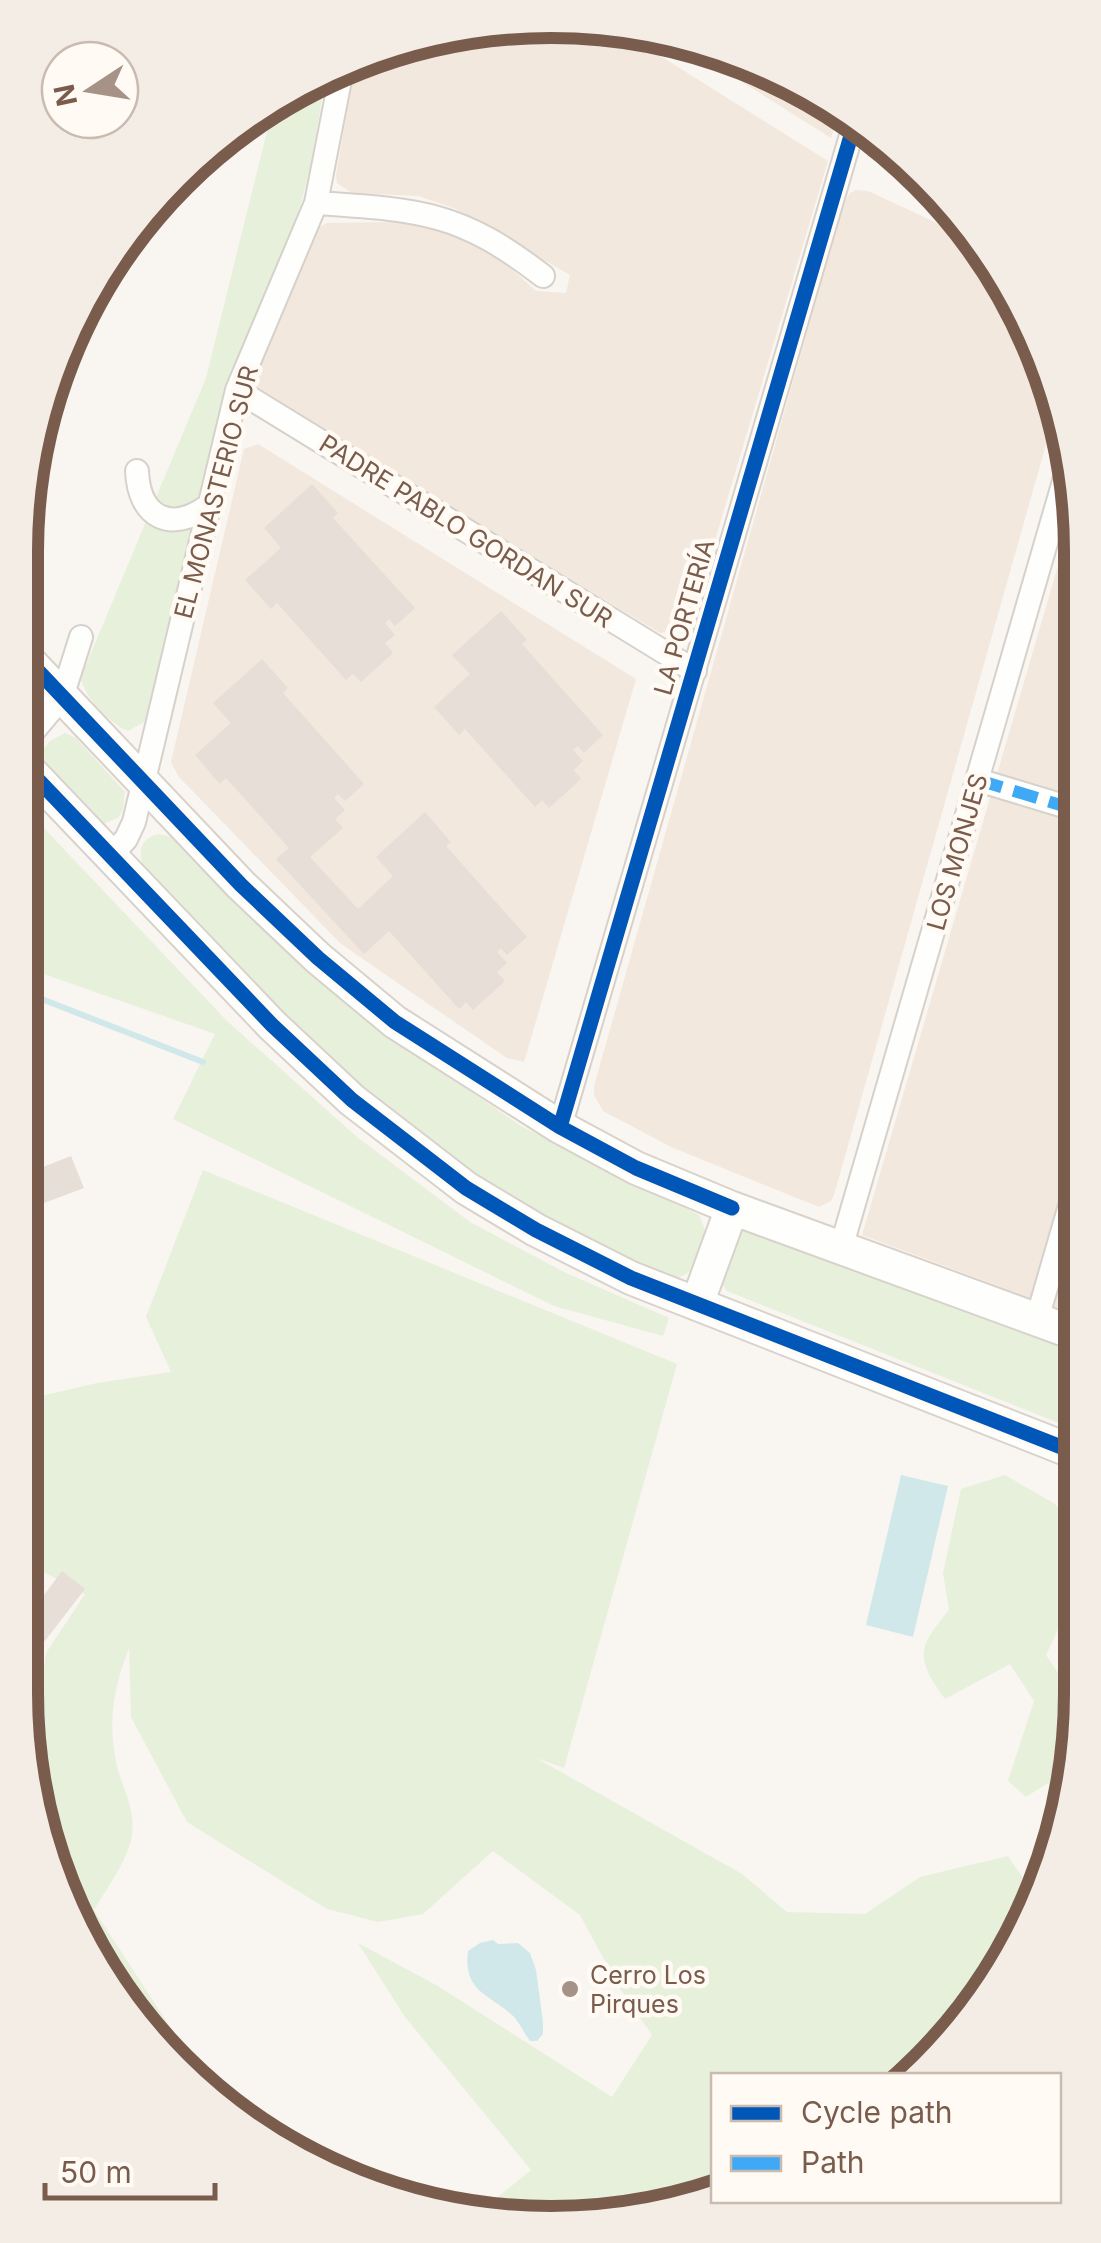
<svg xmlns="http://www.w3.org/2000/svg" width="1101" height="2243" font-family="Inter,sans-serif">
	<rect width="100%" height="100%" fill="#f9f5f0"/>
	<!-- residential -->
	<path fill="#f2e8de" d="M 585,21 L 619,30 L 828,161 L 691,621 L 678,630 L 660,633 L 267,398 L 253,383 L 254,371 L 316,229 L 327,223 L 399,222 L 439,229 L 470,240 L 503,261 L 536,291 L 566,293 L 570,275 L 454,208 L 418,196 L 352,193 L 337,183 L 336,175 L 356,62 L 379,48 Z
		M 690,49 L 785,74 L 839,111 L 831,138 Z
		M 867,129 L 900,151 L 930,186 L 867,156 Z
		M 856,190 L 868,191 L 980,243 L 991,255 L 1053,379 L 1058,402 L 834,1195 L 831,1201 L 819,1207 L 671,1147 L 603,1111 L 594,1095 L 594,1086 L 843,205 L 850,193 Z
		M 258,444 L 636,679 L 524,1062 L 507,1058 L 341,944 L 179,777 L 171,762 L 244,449 Z
		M 1077,501 L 1079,1316 L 862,1235 Z"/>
	<!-- green -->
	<path fill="#e7f0db" d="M 325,80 C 316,133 309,187 290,238 C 271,291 242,340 223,393 L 148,713 L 144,722 L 128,731 C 110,724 83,696 81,677 L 206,378 L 272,111 Z
		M 21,668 L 40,688 L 41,705 L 33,718 L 21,722 Z
		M 65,733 L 76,738 L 125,792 L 123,809 L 118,818 L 102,824 L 46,768 L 43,750 L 50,741 Z
		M 21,804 L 227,1021 L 357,1137 L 470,1222 L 566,1273 L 669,1318 L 663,1336 L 554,1306 L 173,1119 L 215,1034 L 21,966 Z
		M 159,834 L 172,837 L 271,934 L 368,1016 L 460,1084 L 521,1126 L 699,1215 L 706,1232 C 698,1254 697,1278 671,1278 C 588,1240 505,1200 431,1146 C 325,1068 237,968 146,872 C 137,855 138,839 159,834 Z
		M 203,1170 L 677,1364 L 564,1768 L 536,1758 L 742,1874 L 787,1912 L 865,1914 L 920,1877 L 1008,1856 L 1035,1896 L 1027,1927 L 926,2067 L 914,2075 L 714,2076 L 713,2190 L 620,2218 L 477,2214 L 531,2170 L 405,2017 L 358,1943 L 436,1985 L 612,2097 L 652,2035 L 619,1987 L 580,1915 L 493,1851 L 423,1914 L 378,1922 L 327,1909 L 187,1822 L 131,1717 L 129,1648 C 115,1685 108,1715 115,1756 C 119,1785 138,1808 131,1840 C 125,1864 107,1888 94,1910 L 206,2082 L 130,2016 L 48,1864 L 32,1764 L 46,1653 L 85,1594 L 38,1569 L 20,1571 L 20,1401 L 97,1383 L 171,1372 L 146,1317 Z
		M 748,1225 L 1079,1352 L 1079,1431 L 727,1291 L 717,1276 L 735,1235 Z
		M 1005,1475 L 1055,1504 L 1067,1521 L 1079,1521 L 1080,1601 L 1061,1609 L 1057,1632 L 1046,1655 L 1063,1680 L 1080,1722 L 1061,1799 L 1048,1783 L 1026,1797 L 1008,1781 L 1034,1701 L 1010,1664 L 945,1699 C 915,1657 917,1649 949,1610 L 943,1573 L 961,1489 Z"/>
	<!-- water -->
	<path fill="#d0e8ea" d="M 901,1475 L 948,1486 L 913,1637 L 866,1625 Z
		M 493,1940 L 498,1944 L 518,1943 L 530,1953 L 536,1970 L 543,2022 L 543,2034 L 537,2041 L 530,2041 C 524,2033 519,2021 511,2014 C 486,1993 463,1990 468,1951 L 480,1943 Z"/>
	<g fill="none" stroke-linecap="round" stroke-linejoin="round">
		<!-- stream -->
		<path stroke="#d0e8ea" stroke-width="6" d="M 21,991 L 203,1062"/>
	</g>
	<!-- building -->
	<path fill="#e6ded7" d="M 312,484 L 338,513 L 333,518 L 415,608 L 395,626 L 389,619 L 385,623 L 395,635 L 385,643 L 393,653 L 361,682 L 353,674 L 346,680 L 277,603 L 271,609 L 245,580 L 281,548 L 264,528 Z
		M 501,611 L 527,640 L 522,644 L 603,735 L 584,753 L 578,746 L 573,750 L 583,761 L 574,770 L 581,779 L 549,808 L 542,800 L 535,807 L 465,729 L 459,735 L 434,707 L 470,674 L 452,655 Z
		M 262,659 L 288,688 L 283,693 L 364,784 L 345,801 L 338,794 L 334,798 L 345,810 L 335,819 L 343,828 L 310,857 L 358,909 L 393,876 L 376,857 L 425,812 L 451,842 L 446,846 L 527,937 L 507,955 L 501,948 L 497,952 L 507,963 L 497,972 L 505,981 L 473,1010 L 466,1002 L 459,1009 L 389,931 L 364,954 L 276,859 L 289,848 L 226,778 L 220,784 L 195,755 L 231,723 L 213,703 Z
		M 71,1156 L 84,1188 L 20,1212 L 20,1176 Z
		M 62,1571 L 85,1589 L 41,1646 L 36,1720 L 24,1719 L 20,1692 L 20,1627 Z"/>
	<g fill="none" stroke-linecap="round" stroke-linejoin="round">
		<!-- street casing -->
		<g stroke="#d7d1cb" stroke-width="26">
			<path id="street" d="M 316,203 C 419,210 459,211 543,276
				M 237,390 L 695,671
				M 137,471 C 139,518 171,533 208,506
				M 21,746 L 62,697 L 81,637
				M 978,780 L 1077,810
				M 110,856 L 126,839 L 134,822 L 237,390 L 316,203 L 342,70
				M 560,1127 L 855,122
				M 841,1248 L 1071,457
				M 1037,1319 L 1078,1178"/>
		</g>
		<!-- secondary casing -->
		<g stroke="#d9d2cb" stroke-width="36">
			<path id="secondary" d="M 21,653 L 241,885 L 318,958 L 395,1022 L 560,1127 L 636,1168 L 732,1208 L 1079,1335
				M 21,762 L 272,1025 L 352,1100 L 466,1188 L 536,1230 L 631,1278 L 1079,1454
				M 697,1304 L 732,1208"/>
		</g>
		<!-- street -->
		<use href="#street" stroke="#fefefd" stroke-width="22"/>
		<!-- secondary -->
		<use href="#secondary" stroke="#fefefd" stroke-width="32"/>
		<!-- quiet -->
		<path stroke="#3fa9f5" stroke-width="12" stroke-dasharray="25 12" stroke-linecap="butt" d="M 978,780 L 1077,810"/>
		<!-- cycleway casing -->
		<g stroke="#fffaf3" stroke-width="21">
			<path id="cycleway" d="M 21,653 L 241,885 L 318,958 L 395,1022 L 560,1127 L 636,1168 L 732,1208
				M 21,762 L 272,1025 L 352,1100 L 466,1188 L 536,1230 L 631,1278 L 1079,1454
				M 560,1127 L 855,122"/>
		</g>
		<!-- cycleway -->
		<use href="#cycleway" stroke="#0057b8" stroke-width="15"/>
	</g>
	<!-- markers -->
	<circle fill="#a69286" stroke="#fffaf3" stroke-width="4" cx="570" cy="1989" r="10"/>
	<g text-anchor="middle" stroke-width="9" stroke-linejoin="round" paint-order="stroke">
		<!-- street labels -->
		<g font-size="25" fill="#7a5c4d" stroke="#fffaf3">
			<text transform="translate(216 492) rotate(-75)" y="9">EL MONASTERIO SUR</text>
			<text transform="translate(466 531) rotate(32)" y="9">PADRE PABLO GORDAN SUR</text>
			<text transform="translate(684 617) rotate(-74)" y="9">LA PORTERÍA</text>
			<text transform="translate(957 852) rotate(-74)" y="9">LOS MONJES</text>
		</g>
		<!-- poi labels -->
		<g font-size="25" fill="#7a5c4d" stroke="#fffaf3" text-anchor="start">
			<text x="590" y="1984">Cerro Los<tspan x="590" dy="29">Pirques</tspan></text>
		</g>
	</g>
	<!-- crop -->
	<path d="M0 0H1101V2243H0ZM551 38H551A513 513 0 0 1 1064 551V1693A513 513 0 0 1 551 2206H551A513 513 0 0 1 38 1693V551A513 513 0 0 1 551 38Z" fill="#f4ede6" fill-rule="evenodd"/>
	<path fill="none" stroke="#7a5c4d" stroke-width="12" d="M551 38H551A513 513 0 0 1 1064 551V1693A513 513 0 0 1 551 2206H551A513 513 0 0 1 38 1693V551A513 513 0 0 1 551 38Z"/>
	<!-- legend -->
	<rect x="711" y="2073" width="350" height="130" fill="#fffaf3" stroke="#cabbb1" stroke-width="2.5"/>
	<rect x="731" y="2106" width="50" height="15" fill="#0057b8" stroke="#cabbb1" stroke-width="2.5"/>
	<text x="801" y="2123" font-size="30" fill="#7a5c4d">Cycle path</text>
	<rect x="731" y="2156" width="50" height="15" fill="#3fa9f5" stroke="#cabbb1" stroke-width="2.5"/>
	<text x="801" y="2173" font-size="30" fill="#7a5c4d">Path</text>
	<!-- north arrow -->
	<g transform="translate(90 90) rotate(258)"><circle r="48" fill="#fffaf3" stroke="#cabbb1" stroke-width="2.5"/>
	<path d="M0-8L18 38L0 25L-18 38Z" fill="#a69286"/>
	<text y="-15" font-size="28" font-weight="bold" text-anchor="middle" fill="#7a5c4d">N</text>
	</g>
	<!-- scale -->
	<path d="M45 2183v15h170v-15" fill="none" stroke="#7a5c4d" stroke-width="5"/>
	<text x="60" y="2183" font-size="30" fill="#7a5c4d" stroke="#fffaf3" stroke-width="8" paint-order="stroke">50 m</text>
</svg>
